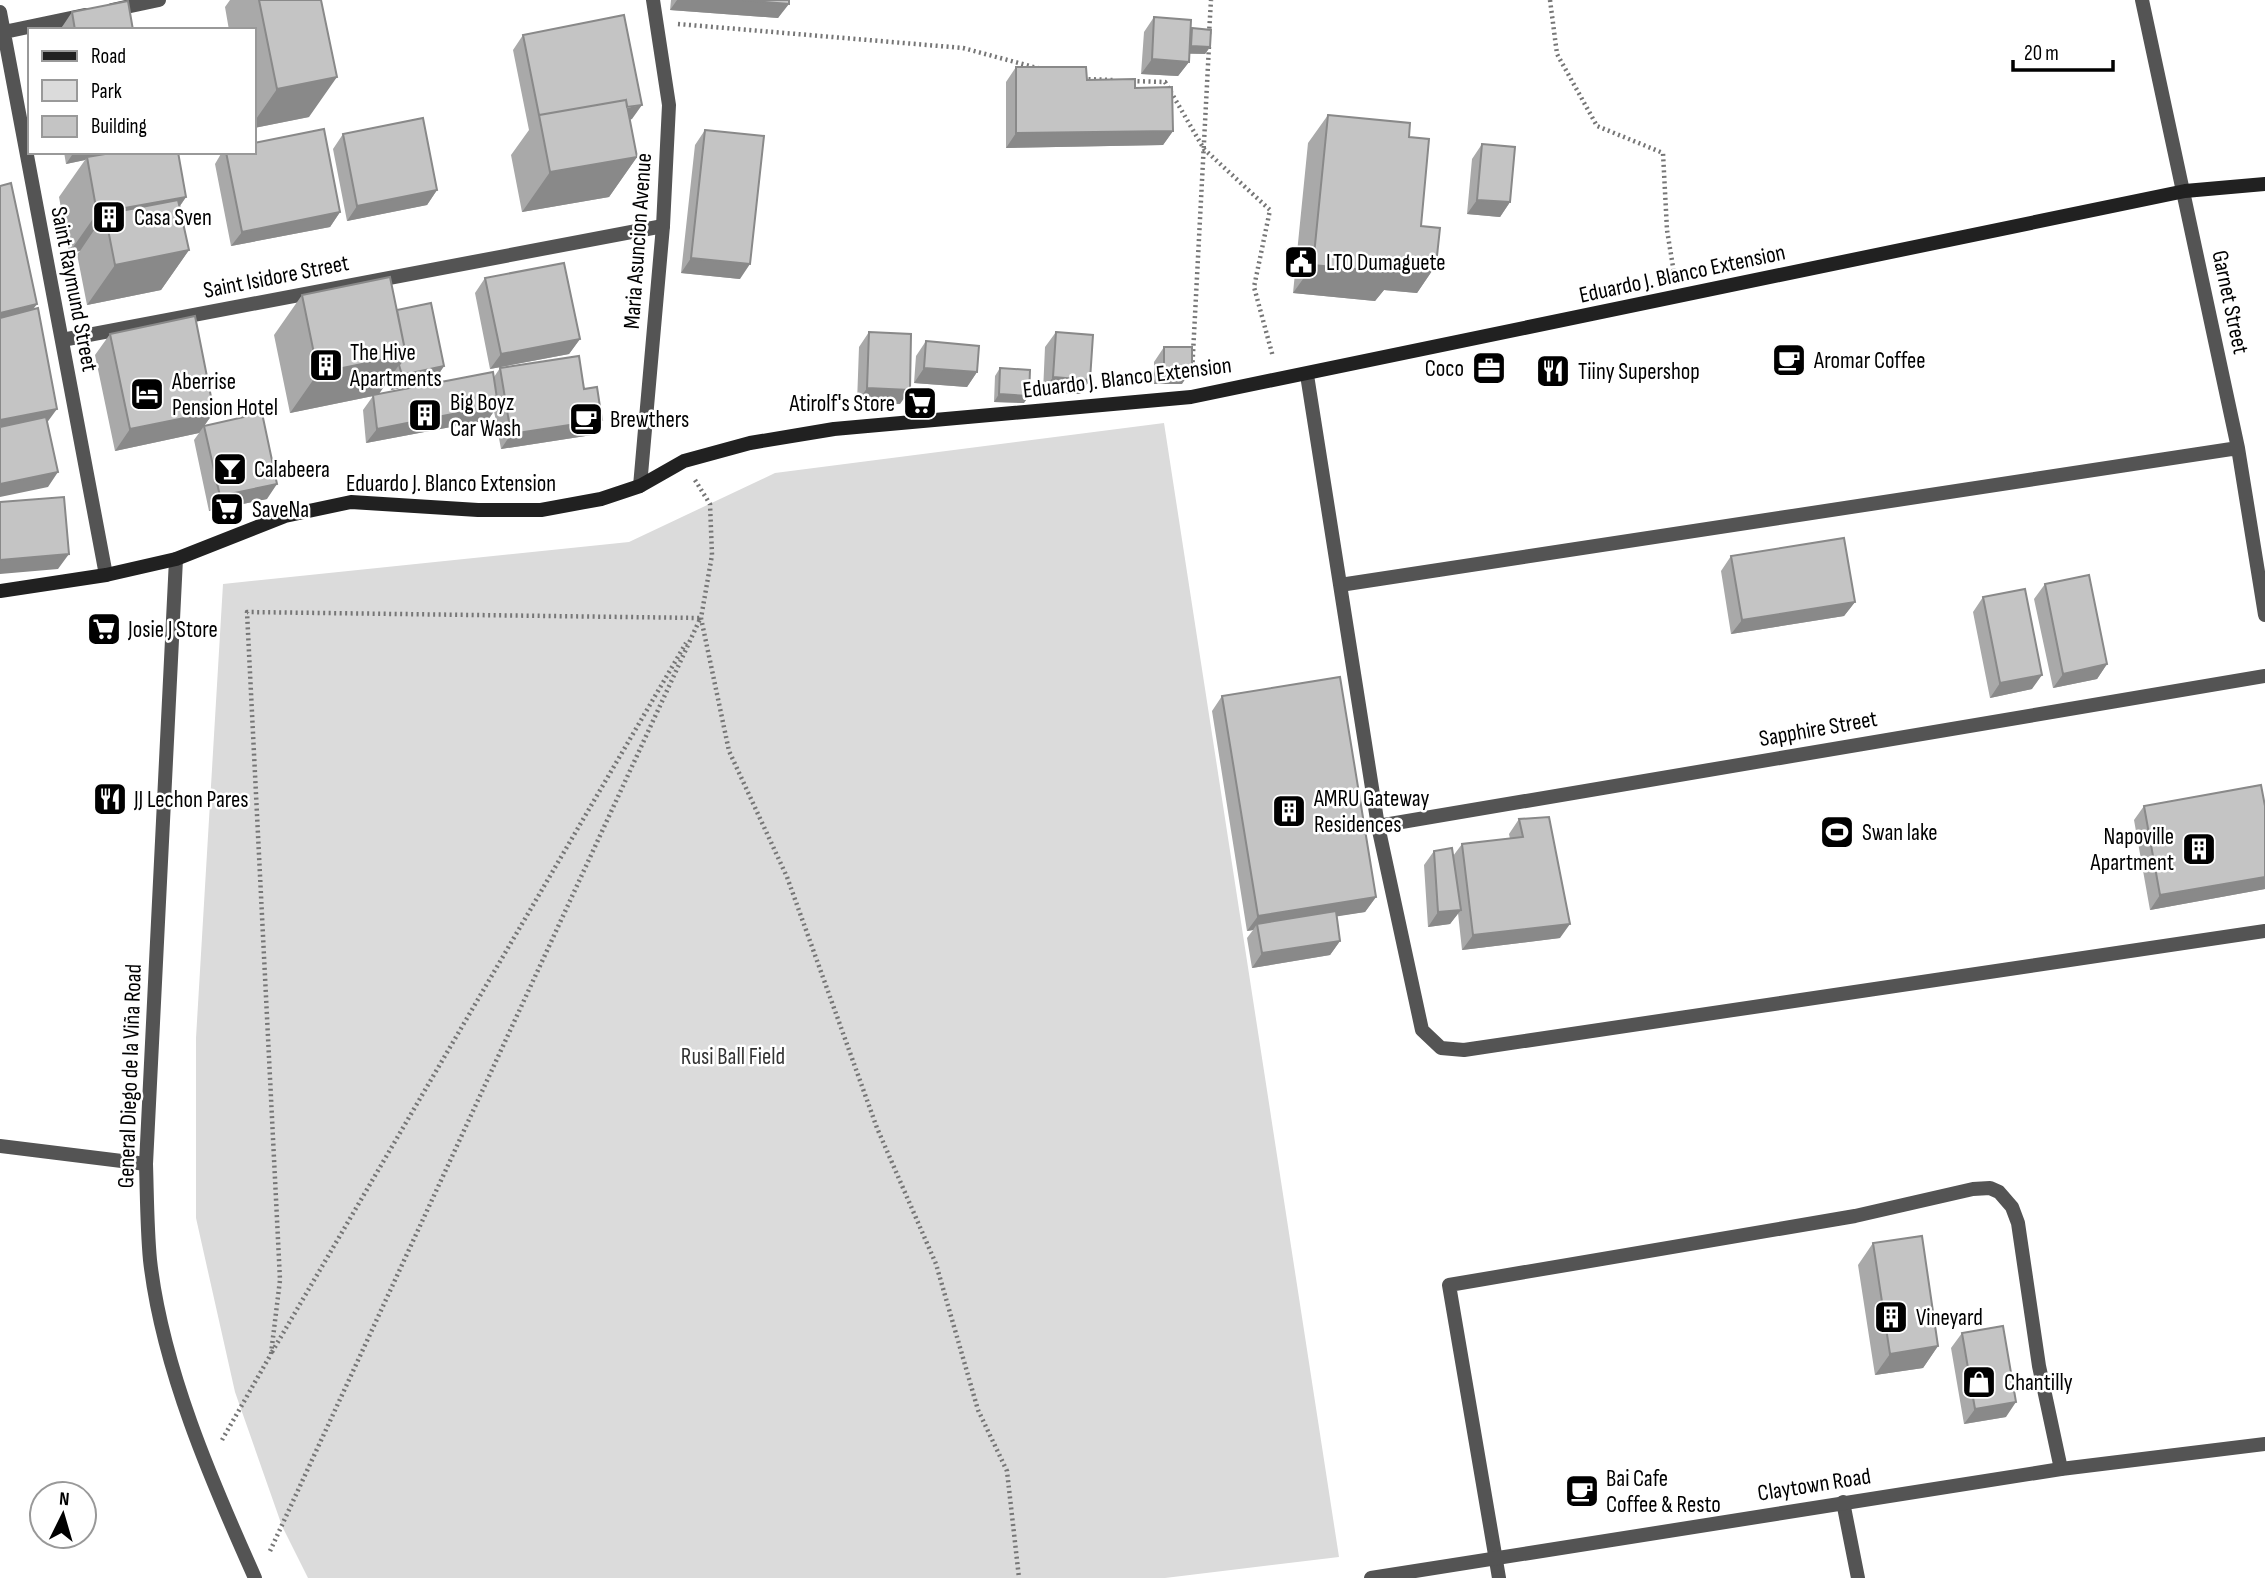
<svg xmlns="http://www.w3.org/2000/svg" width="2265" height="1578" font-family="'Sofia Sans Condensed',sans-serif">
	<rect width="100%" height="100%" fill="#fff"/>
	<!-- green -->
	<path fill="#dbdbdb" d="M 1164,423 L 1339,1557 L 1165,1578 L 308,1578 L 282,1526 L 235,1392 L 196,1218 L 196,1038 L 223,584 L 629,542 L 775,473 Z"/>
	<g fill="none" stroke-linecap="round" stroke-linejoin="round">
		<!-- path -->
		<path stroke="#767676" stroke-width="4.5" stroke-dasharray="2 3.5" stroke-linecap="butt" d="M 1550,0 L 1557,54 L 1597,126 L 1663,153 L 1667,230 L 1674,273
			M 678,24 L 963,48 L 1041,69
			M 1209,34 L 1211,0
			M 1083,79 L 1113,80
			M 1132,81 L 1165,82 L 1204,149 L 1270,210 L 1254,287 L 1273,357
			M 1192,373 L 1209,46
			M 695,480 L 710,504 L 712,555 L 701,618 L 729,751 L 787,877 L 877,1128 L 936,1264 L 978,1410 L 1007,1471 L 1019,1578
			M 272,1352 L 686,643
			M 222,1440 L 271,1354 L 280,1280 L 247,612 L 701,618
			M 270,1551 L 700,619"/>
		<!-- minor -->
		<path stroke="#545454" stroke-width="14" d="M 2142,0 L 2238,448 L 2265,615
			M 112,10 L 159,0
			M 0,12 L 106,575
			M 0,33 L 85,15
			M 62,340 L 663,226
			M 1307,375 L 1378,826 L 1422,1030 L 1441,1048 L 1464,1050 L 2265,931
			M 1340,585 L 2238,448
			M 1378,826 L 2265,676
			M 0,1146 L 146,1164
			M 1843,1502 L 1858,1578
			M 1499,1578 L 1449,1285 L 1855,1216 L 1973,1189 L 1990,1188 L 1999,1192 L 2012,1207 L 2018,1223 L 2039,1366 L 2061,1469"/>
		<!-- tertiary -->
		<path stroke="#545454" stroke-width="14" d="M 640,486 L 663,226 L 669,105 L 653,0
			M 176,559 L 146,1164 C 147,1195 147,1228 150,1260 C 162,1367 211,1480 255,1578
			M 1371,1578 L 2061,1469 L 2265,1444"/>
		<!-- secondary -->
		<path stroke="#212121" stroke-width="14" d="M 0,591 L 106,575 L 176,559 L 285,516 L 351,502 L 478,510 L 541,510 L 601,499 L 640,486 L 684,461 L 750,443 L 834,429 L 1191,397 L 2185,191 L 2265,184"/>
	</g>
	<!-- wall -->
	<path fill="#a9a9a9" d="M 230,0 L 321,0 L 309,117 L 254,128 L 254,30 L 229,30 L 225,7 Z
		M 671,0 L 789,0 L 778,18 L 670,10 Z
		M 72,12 L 133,30 L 60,30 Z
		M 1154,17 L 1191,30 L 1192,28 L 1210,47 L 1205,54 L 1189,54 L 1189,62 L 1178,76 L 1141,74 L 1144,32 Z
		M 523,35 L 632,119 L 629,120 L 637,157 L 609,197 L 522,212 L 511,155 L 529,130 L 513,50 Z
		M 1016,67 L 1135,88 L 1173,131 L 1163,145 L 1006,148 L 1006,82 Z
		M 1328,115 L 1409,137 L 1421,226 L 1436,265 L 1417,293 L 1384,290 L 1375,301 L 1293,293 L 1308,143 Z
		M 705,130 L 740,279 L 681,273 L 695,145 Z
		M 343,134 L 437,190 L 427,205 L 347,221 L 333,149 Z
		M 1482,144 L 1510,202 L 1500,217 L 1467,214 L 1472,159 Z
		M 64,152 L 178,152 L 186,197 L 180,206 L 189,250 L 161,290 L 87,305 L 77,254 L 80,251 L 69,253 L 59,197 L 85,160 L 66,164 Z
		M 222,152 L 254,152 L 340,212 L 330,227 L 231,246 L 215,164 Z
		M 485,278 L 580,339 L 569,354 L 490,369 L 475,293 Z
		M 302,295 L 397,310 L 444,366 L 434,381 L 391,390 L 389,379 L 379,394 L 494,377 L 500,368 L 592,435 L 501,449 L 494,411 L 488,420 L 366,443 L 363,410 L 373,396 L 290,413 L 274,335 Z
		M 869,332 L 900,404 L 857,403 L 859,347 Z
		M 1056,332 L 1090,380 L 1080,394 L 1043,392 L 1045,347 Z
		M 110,334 L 214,412 L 204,426 L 267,499 L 209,511 L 194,440 L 199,433 L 115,451 L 95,355 Z
		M 926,341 L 977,372 L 967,387 L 914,383 L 916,356 Z
		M 1164,347 L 1182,384 L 1154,384 L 1154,362 Z
		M 1000,368 L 1024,403 L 994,402 L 995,376 Z
		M 914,391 L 929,399 L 923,406 L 908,405 L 908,398 Z
		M 1731,556 L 1855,602 L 1844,616 L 1731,634 L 1721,571 Z
		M 2045,584 L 2107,664 L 2097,679 L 2053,688 L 2034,599 Z
		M 1983,597 L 2032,689 L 1990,698 L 1973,612 Z
		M 1222,696 L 1376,897 L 1365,912 L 1336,916 L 1340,941 L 1330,955 L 1252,968 L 1247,938 L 1253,930 L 1247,931 L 1212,711 Z
		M 2144,806 L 2265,806 L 2265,889 L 2150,910 L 2134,820 Z
		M 1519,819 L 1560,938 L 1462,950 L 1458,913 L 1450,924 L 1428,927 L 1424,865 L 1434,851 L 1453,856 L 1462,844 L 1510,839 L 1509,834 Z
		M 1873,1243 L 1938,1346 L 1923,1368 L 1875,1375 L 1858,1265 Z
		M 1962,1333 L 2006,1417 L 1964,1424 L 1951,1348 Z"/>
	<!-- shaded-wall -->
	<path fill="#898989" d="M 677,0 L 743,0 L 789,4 L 778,18 L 670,10 Z
		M 1191,46 L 1210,47 L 1205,54 L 1186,53 Z
		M 1152,59 L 1189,62 L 1178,76 L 1141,74 Z
		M 337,77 L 309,117 L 254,128 L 254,122 L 277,89 Z
		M 642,105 L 632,119 L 543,136 L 541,124 Z
		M 1173,131 L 1163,145 L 1006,148 L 1016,133 Z
		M 74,152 L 122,152 L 87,157 L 85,160 L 66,164 Z
		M 637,157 L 609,197 L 522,212 L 550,172 Z
		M 437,190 L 427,205 L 347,221 L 357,206 Z
		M 186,197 L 158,237 L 105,214 L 80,251 L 69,253 L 97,213 Z
		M 1477,200 L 1510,202 L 1500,217 L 1467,214 Z
		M 340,212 L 330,227 L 231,246 L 242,232 Z
		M 189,250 L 161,290 L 87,305 L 115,265 Z
		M 691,258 L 750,264 L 740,279 L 681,273 Z
		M 1396,261 L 1436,265 L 1417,293 L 1384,290 L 1375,301 L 1293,293 L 1313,265 Z
		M 37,304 L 26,319 L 0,325 L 0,313 Z
		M 580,339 L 569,354 L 490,369 L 501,354 Z
		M 406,355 L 378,395 L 290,413 L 318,373 Z
		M 444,366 L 434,381 L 391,390 L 402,375 Z
		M 924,368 L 977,372 L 967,387 L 914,383 Z
		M 1192,369 L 1182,384 L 1154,384 L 1164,370 Z
		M 1053,377 L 1090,380 L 1080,394 L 1043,392 Z
		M 867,388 L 910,390 L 900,404 L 857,403 Z
		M 999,394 L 1029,396 L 1024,403 L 994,402 Z
		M 913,398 L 929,399 L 923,406 L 908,405 Z
		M 498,405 L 488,420 L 366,443 L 377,429 Z
		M 57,409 L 46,424 L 0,432 L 0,420 Z
		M 214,412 L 199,433 L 115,451 L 130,429 Z
		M 602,420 L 592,435 L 501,449 L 511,434 Z
		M 58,472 L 48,487 L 0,497 L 0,484 Z
		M 277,484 L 267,499 L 209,511 L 220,496 Z
		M 69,554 L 58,569 L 0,574 L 0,560 Z
		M 1855,602 L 1844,616 L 1731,634 L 1742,620 Z
		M 2107,664 L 2097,679 L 2053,688 L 2063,674 Z
		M 2042,675 L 2032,689 L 1990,698 L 2000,683 Z
		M 2265,877 L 2265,889 L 2150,910 L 2160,895 Z
		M 1376,897 L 1365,912 L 1258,929 L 1257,924 L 1253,930 L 1247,931 L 1258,916 Z
		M 1461,910 L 1450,924 L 1428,927 L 1438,912 Z
		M 1570,924 L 1560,938 L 1462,950 L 1473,935 Z
		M 1340,941 L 1330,955 L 1252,968 L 1262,953 Z
		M 1938,1346 L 1923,1368 L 1875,1375 L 1890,1354 Z
		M 2016,1402 L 2006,1417 L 1964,1424 L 1975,1409 Z"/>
	<!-- building -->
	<path fill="#c4c4c4" stroke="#898989" stroke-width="2" d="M 259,0 L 321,0 L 337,77 L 277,89 Z
		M 743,0 L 789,0 L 789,4 Z
		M 128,1 L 133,30 L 75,30 L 72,12 Z
		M 624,15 L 642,105 L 627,107 L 626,100 L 539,115 L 523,35 Z
		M 1154,17 L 1191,20 L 1189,62 L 1152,59 Z
		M 1192,28 L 1211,30 L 1210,47 L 1191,46 Z
		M 1016,67 L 1086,67 L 1087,80 L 1135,79 L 1135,88 L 1172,87 L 1173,131 L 1016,133 Z
		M 626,100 L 637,157 L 550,172 L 539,115 Z
		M 1328,115 L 1410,123 L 1409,137 L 1429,139 L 1421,226 L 1440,228 L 1436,265 L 1396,261 L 1395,273 L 1313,265 Z
		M 423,118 L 437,190 L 357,206 L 343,134 Z
		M 324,129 L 340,212 L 242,232 L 226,152 L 254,152 L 254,143 Z
		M 705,130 L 764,136 L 750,264 L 691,258 Z
		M 1482,144 L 1515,147 L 1510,202 L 1477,200 Z
		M 117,152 L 178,152 L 186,197 L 97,213 L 87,157 Z
		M 11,183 L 37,304 L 0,313 L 0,186 Z
		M 178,200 L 189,250 L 115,265 L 105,214 Z
		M 564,263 L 580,339 L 501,354 L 485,278 Z
		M 390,277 L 406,355 L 318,373 L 302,295 Z
		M 431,303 L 444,366 L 402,375 L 399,365 L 406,355 L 397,310 Z
		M 38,308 L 57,409 L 0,420 L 0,318 Z
		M 195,316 L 214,412 L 130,429 L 110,334 Z
		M 869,332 L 911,334 L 910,390 L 867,388 Z
		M 1056,332 L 1093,335 L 1090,380 L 1053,377 Z
		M 926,341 L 979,346 L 977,372 L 924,368 Z
		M 1164,347 L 1192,347 L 1192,369 L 1164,370 Z
		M 579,356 L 584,389 L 597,387 L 602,420 L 511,434 L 500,368 Z
		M 1000,368 L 1030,370 L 1029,396 L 999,394 Z
		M 493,372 L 498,405 L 377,429 L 373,395 Z
		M 914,391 L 929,392 L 929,399 L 913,398 Z
		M 262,413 L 277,484 L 220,496 L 204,426 Z
		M 46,417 L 58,472 L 0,484 L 0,427 Z
		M 64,497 L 69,554 L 0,560 L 0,502 Z
		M 1844,538 L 1855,602 L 1742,620 L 1731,556 Z
		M 2089,575 L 2107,664 L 2063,674 L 2045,584 Z
		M 2025,589 L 2042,675 L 2000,683 L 1983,597 Z
		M 1340,677 L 1376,897 L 1258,916 L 1222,696 Z
		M 2261,785 L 2265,806 L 2265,877 L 2160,895 L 2144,806 Z
		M 1549,817 L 1570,924 L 1473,935 L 1462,844 L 1523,837 L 1519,819 Z
		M 1452,848 L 1461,910 L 1438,912 L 1434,851 Z
		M 1336,911 L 1340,941 L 1262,953 L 1257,924 Z
		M 1922,1236 L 1938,1346 L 1890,1354 L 1873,1243 Z
		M 2003,1326 L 2016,1402 L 1975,1409 L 1962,1333 Z"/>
	<!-- icons -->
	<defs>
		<g id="building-square" transform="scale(1.75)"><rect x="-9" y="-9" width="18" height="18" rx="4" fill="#000" stroke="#fff"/><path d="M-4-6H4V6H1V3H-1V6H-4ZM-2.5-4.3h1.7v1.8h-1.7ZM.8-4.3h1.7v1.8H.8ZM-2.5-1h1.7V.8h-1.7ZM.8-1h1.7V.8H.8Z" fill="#fff"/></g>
		<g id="civic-square" transform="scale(1.75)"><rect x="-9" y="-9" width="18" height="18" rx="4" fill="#000" stroke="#fff"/><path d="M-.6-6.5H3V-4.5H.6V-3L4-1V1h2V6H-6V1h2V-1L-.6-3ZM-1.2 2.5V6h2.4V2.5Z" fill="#fff"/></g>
		<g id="cafe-square" transform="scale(1.75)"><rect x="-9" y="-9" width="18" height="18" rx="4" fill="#000" stroke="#fff"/><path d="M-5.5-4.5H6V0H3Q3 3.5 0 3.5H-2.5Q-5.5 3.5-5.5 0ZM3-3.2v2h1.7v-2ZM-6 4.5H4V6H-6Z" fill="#fff"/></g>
		<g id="office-square" transform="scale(1.75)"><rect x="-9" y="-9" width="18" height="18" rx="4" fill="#000" stroke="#fff"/><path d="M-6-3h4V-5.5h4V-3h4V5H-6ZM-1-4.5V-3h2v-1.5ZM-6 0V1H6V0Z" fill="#fff"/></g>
		<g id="restaurant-square" transform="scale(1.75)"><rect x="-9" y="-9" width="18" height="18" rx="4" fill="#000" stroke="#fff"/><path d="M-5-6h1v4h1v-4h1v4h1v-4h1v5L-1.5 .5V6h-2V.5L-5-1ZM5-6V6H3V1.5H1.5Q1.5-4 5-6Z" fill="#fff"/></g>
		<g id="hotel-square" transform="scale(1.75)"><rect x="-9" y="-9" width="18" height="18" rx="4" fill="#000" stroke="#fff"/><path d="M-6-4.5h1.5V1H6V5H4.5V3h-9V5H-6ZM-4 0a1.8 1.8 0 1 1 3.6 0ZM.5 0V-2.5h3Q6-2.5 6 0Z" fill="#fff"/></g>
		<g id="supermarket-square" transform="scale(1.75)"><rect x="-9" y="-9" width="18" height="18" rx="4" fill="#000" stroke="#fff"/><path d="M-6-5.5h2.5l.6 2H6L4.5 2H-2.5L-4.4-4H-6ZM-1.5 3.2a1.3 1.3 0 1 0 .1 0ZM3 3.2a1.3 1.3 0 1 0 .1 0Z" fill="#fff"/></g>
		<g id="bar-square" transform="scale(1.75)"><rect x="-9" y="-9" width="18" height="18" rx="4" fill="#000" stroke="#fff"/><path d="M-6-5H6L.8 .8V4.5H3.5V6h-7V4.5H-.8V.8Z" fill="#fff"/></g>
		<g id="stadium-square" transform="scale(1.75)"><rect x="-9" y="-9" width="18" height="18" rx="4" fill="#000" stroke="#fff"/><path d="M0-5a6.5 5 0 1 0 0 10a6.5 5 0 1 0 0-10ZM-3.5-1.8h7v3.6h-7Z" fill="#fff"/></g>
		<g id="shop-square" transform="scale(1.75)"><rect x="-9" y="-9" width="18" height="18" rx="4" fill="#000" stroke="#fff"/><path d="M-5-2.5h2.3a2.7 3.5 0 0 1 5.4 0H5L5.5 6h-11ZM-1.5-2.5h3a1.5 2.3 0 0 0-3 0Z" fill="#fff"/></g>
	</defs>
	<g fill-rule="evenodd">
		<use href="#building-square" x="109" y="217"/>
		<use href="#civic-square" x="1301" y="262"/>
		<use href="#cafe-square" x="1789" y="360"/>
		<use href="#building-square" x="326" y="365"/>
		<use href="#office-square" x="1489" y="368"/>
		<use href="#restaurant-square" x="1553" y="371"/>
		<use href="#hotel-square" x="147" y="394"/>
		<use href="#supermarket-square" x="920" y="403"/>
		<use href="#building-square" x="425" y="415"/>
		<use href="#cafe-square" x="586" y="419"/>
		<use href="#bar-square" x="230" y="469"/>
		<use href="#supermarket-square" x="227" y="509"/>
		<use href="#supermarket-square" x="104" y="629"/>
		<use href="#restaurant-square" x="110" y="799"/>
		<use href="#building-square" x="1289" y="811"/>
		<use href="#stadium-square" x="1837" y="832"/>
		<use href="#building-square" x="2199" y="849"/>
		<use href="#building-square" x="1891" y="1317"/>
		<use href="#shop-square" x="1979" y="1382"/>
		<use href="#cafe-square" x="1582" y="1491"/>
	</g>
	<g text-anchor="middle" stroke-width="5" stroke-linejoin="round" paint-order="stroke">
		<!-- poi labels -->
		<g font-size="23" fill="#000" stroke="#fff" text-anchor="start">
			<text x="134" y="225">Casa Sven</text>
			<text x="1326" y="270">LTO Dumaguete</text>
			<text x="350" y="360">The Hive<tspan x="350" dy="26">Apartments</tspan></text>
			<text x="1814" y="368">Aromar Coffee</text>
			<text x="1464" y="376" text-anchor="end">Coco</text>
			<text x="1578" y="379">Tiiny Supershop</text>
			<text x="172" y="389">Aberrise<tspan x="172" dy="26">Pension Hotel</tspan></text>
			<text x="450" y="410">Big Boyz<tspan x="450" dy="26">Car Wash</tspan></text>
			<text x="895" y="411" text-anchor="end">Atirolf's Store</text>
			<text x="610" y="427">Brewthers</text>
			<text x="254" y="477">Calabeera</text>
			<text x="252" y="517">SaveNa</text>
			<text x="128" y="637">Josie J Store</text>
			<text x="1314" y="806">AMRU Gateway<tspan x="1314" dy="26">Residences</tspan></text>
			<text x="134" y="807">JJ Lechon Pares</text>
			<text x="1862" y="840">Swan lake</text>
			<text x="2174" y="844" text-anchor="end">Napoville<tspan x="2174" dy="26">Apartment</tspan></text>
			<text x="1916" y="1325">Vineyard</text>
			<text x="2004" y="1390">Chantilly</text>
			<text x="1606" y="1486">Bai Cafe<tspan x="1606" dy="26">Coffee &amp; Resto</tspan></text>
		</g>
		<!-- street labels -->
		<g font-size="23" fill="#000" stroke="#fff">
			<text transform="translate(637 241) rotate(-86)" y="8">Maria Asuncion Avenue</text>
			<text transform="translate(1682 273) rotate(-12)" y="8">Eduardo J. Blanco Extension</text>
			<text transform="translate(276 276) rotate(-11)" y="8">Saint Isidore Street</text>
			<text transform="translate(75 289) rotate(79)" y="8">Saint Raymund Street</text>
			<text transform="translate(2231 302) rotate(78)" y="8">Garnet Street</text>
			<text transform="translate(1127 377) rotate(-7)" y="8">Eduardo J. Blanco Extension</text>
			<text x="451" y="491">Eduardo J. Blanco Extension</text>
			<text transform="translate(1818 728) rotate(-10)" y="8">Sapphire Street</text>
			<text transform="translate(129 1076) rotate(-88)" y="8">General Diego de la Viña Road</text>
			<text transform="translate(1814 1484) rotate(-9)" y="8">Claytown Road</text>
		</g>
		<!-- park labels -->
		<g font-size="23" fill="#323232" stroke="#fff">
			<text x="733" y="1064">Rusi Ball Field</text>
		</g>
	</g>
	<!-- legend -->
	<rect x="28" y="28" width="228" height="126" fill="#ffffff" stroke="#999999" stroke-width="2"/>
	<rect x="42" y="51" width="35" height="10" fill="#212121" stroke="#999999" stroke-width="2"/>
	<text x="91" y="63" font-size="21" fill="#000000">Road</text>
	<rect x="42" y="80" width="35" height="21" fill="#dbdbdb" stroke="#999999" stroke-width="2"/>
	<text x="91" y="98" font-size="21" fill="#000000">Park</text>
	<rect x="42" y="116" width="35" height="21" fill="#c4c4c4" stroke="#999999" stroke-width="2"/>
	<text x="91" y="133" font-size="21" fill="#000000">Building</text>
	<!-- north arrow -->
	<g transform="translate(63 1515) rotate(5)"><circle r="33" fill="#ffffff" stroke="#999999" stroke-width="2"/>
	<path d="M0-5L12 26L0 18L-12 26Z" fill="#000000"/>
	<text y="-10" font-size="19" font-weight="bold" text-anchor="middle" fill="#000000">N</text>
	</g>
	<!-- scale -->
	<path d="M2013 60v10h100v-10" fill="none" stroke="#000000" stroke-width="3.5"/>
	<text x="2024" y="60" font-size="21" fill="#000000" stroke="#ffffff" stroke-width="5" paint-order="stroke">20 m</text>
</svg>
